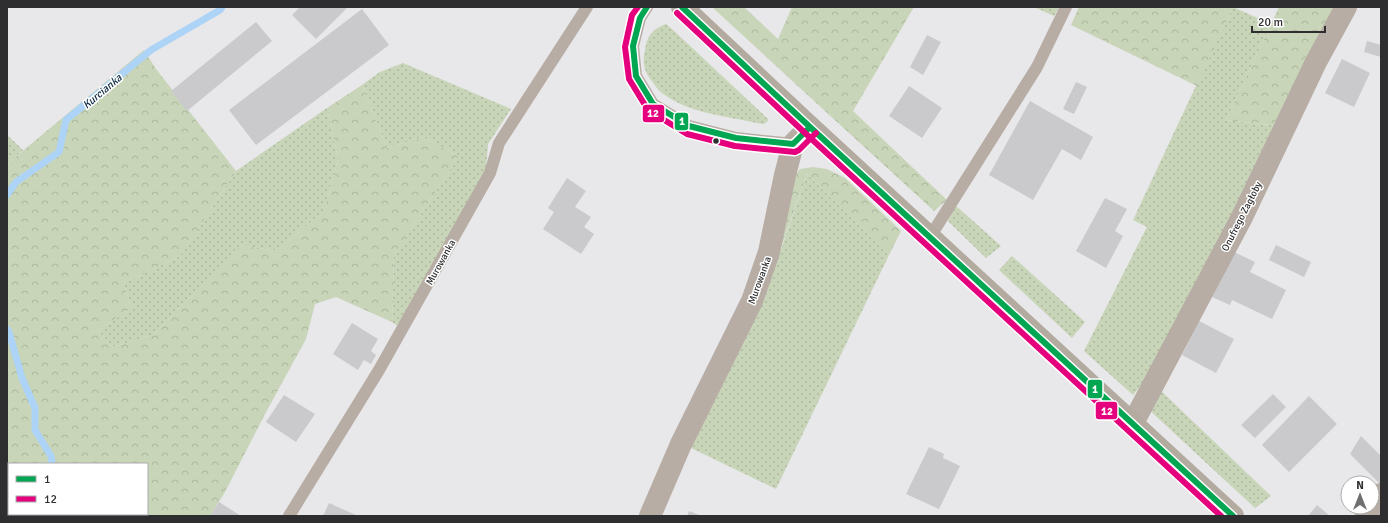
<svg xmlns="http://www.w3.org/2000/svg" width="1388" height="523" font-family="Signika,sans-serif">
	<defs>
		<pattern id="grass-dots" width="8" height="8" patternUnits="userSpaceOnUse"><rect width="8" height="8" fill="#c8d5b8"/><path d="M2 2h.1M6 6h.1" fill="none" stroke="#acb79e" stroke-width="1.8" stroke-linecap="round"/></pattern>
		<pattern id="forest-crowns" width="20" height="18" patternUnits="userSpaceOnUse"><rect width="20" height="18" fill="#c8d5b8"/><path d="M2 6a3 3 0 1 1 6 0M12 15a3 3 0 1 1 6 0" fill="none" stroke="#acb79e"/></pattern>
	</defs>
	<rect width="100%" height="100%" fill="#e8e7e9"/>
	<!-- grass -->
	<path fill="url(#grass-dots)" d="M 1034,7 L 1059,7 L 1054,16 Z
		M 1233,7 L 1271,24 L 1226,120 L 1278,126 L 1148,377 L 1133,395 L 1084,351 L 1147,227 L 1133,220 Z
		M 666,24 L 672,29 L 769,120 L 764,124 L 757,123 C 725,116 688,113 662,93 C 658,90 655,85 652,81 C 644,72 642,62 645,50 C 647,36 652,29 666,24 Z
		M 403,63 L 511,109 L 488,144 L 486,169 L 400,327 L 392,322 L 394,255 L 459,156 L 423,137 L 387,148 L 362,85 L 380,72 Z
		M 327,108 L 338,159 L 324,211 L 277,251 L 241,245 L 153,335 L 113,347 L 98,331 L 131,308 L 124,283 L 180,256 L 236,171 Z
		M 7,135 L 23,150 L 7,164 Z
		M 807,174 L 889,255 L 776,489 L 687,446 L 764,299 Z
		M 955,205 L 1001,246 L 986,258 L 948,221 Z
		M 1012,256 L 1085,322 L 1072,338 L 999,270 Z
		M 1158,388 L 1271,496 L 1255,508 L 1146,407 Z"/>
	<!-- forest -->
	<path fill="url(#forest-crowns)" d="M 712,7 L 744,7 L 778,39 L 792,7 L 914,7 L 853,111 L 947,200 L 934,211 Z
		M 1079,7 L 1233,7 L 1197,86 L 1071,25 Z
		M 1279,7 L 1335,7 L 1278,126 L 1226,120 Z
		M 144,50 L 156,69 L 236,171 L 180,256 L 124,283 L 131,308 L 98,331 L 113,347 L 153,335 L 241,245 L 277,251 L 324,211 L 338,159 L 327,108 L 362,85 L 387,148 L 423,137 L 459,156 L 394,255 L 392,322 L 336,297 L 315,304 L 306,339 L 265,414 L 225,492 L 210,516 L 35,516 L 34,514 L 147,514 L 147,464 L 9,464 L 7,461 L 7,164 Z
		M 813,167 L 827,169 L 845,178 L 901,231 L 889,255 L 807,174 L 778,256 L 792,179 L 800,169 Z"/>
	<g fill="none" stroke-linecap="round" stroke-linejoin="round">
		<!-- stream -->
		<path stroke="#add4f7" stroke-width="7" d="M 7,195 L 16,182 L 59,152 L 66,120 L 151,50 L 220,10 L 222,7
			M 7,329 L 9,332 L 22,378 L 35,408 L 35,430 L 51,456 L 52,464
			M 61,514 L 62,516"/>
	</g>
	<!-- building -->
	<path fill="#cac9cb" d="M 300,7 L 348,7 L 316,39 L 292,15 Z
		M 362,9 L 389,45 L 256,145 L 229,110 Z
		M 256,22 L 272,41 L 187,111 L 171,91 Z
		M 927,35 L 941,42 L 923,75 L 910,67 Z
		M 1367,41 L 1381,45 L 1381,57 L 1364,52 Z
		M 1342,59 L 1370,73 L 1354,107 L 1325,93 Z
		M 1076,82 L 1087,87 L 1074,114 L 1063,109 Z
		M 909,86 L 942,108 L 922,138 L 889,116 Z
		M 1030,101 L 1093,137 L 1081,160 L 1062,149 L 1033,200 L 989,175 Z
		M 567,178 L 586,191 L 575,207 L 591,217 L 584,227 L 594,234 L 581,254 L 543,229 L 554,212 L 548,208 Z
		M 1105,198 L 1127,209 L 1115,231 L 1123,236 L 1106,268 L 1076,251 Z
		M 1276,245 L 1311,262 L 1304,277 L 1269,260 Z
		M 1234,252 L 1255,262 L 1250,272 L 1286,290 L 1272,319 L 1232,300 L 1230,305 L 1212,297 Z
		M 1199,321 L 1234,339 L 1216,373 L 1182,355 Z
		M 352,323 L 378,339 L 371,351 L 376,355 L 371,364 L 364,360 L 358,370 L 333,354 Z
		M 1273,394 L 1286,407 L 1255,438 L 1241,425 Z
		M 284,395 L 315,414 L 296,442 L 266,422 Z
		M 1309,396 L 1337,424 L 1289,472 L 1262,445 Z
		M 1361,436 L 1381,456 L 1381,485 L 1350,454 Z
		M 929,447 L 944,454 L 943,458 L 960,466 L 939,509 L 906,494 Z
		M 219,502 L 241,516 L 210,516 Z
		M 329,503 L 358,516 L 323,516 Z
		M 1317,505 L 1330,516 L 1308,516 Z
		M 689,511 L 702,516 L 687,516 Z"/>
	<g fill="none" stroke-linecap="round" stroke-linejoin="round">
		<!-- service -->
		<path stroke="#b7ada5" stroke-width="12" d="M 647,7 L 640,18 L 633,46 L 636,76 L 653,104 L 689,126 L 736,138 L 793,144
			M 930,237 L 1037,67 L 1066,7
			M 289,516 L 379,370 L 490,173 L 499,143 L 587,7"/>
		<!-- minor -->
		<path stroke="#b7ada5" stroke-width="22" d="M 1133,423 L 1242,217 L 1316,62 L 1346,7
			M 650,516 L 681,444 L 752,301 L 769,252 L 785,175 L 793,144 L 810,127
			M 1366,516 L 1381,494"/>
		<!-- secondary -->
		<path stroke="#b4aba0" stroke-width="22" d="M 682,7 L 810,127 L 1233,516"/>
		<!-- bus-1 casing -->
		<g stroke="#fff" stroke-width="9">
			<path id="bus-1" d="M 647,7 L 640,18 L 633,46 L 636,76 L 653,104 L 689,126 L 736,138 L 793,144 L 810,127
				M 682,7 L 810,127 L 1233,516"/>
		</g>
		<!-- bus-2 casing -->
		<g stroke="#fff" stroke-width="9">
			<path id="bus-2" d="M 638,7 L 632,15 L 625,47 L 629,79 L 648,110 L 687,134 L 735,146 L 795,152 L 799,150 L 816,133
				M 677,13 L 805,133 L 1221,516"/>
		</g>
		<!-- bus-1 -->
		<use href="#bus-1" stroke="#00a651" stroke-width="6"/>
		<!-- bus-2 -->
		<use href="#bus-2" stroke="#e5007d" stroke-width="6"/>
	</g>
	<!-- markers -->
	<circle fill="#2e2d2f" stroke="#fff" stroke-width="1.5" cx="716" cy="141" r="3.5"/>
	<g text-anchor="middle" stroke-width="3" stroke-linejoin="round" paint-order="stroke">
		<!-- street labels -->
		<g font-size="10" fill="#2e2d2f" stroke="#fff">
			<text transform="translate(1241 216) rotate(-63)" y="4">Onufrego Zagłoby</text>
			<text transform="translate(440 262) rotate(-61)" y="4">Murowanka</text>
			<text transform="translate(759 280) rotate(-70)" y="4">Murowanka</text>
		</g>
		<!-- water labels -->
		<g font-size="11" font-style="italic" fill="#0e2c44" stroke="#fff">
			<text transform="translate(102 91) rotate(-40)" y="4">Kurcianka</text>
		</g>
	</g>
	<g stroke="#fff" stroke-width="1.5">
		<rect x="642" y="104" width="23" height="19" rx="4" fill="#e5007d"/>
		<rect x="674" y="112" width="15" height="19" rx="4" fill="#00a651"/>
		<rect x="1087" y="379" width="16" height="20" rx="4" fill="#00a651"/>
		<rect x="1095" y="401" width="23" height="19" rx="4" fill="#e5007d"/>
	</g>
	<g font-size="11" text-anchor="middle" font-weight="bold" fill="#fff">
		<text x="653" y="117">12</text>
		<text x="682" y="125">1</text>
		<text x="1095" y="393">1</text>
		<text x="1107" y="415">12</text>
	</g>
	<!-- border -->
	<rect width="1388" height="523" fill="none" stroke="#2e2d2f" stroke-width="16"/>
	<!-- legend -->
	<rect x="8" y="463" width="140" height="52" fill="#ffffff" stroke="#ababac"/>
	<rect x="16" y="476" width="20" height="6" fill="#00a651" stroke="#ababac"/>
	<text x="44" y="483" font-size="12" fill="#2e2d2f">1</text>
	<rect x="16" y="496" width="20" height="6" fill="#e5007d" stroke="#ababac"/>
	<text x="44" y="503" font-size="12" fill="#2e2d2f">12</text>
	<!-- north arrow -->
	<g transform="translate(1360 495)"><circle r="19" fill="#ffffff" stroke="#ababac"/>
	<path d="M0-3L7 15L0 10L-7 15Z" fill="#6f6e70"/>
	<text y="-6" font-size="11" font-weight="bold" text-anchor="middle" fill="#2e2d2f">N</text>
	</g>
	<!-- scale -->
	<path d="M1252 26v6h73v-6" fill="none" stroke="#2e2d2f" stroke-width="2"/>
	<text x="1258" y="26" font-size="12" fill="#2e2d2f" stroke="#ffffff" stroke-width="3" paint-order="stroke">20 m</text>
</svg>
